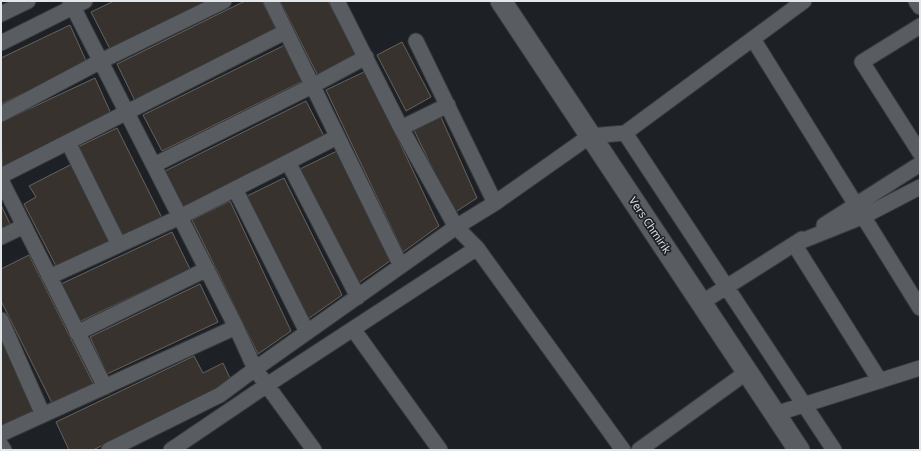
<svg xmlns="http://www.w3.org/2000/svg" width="921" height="451" font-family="'Open Sans',sans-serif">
	<rect width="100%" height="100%" fill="#1d2125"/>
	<!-- building -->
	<path fill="#37322e" stroke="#67625e" d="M 114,1 L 207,1 L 110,49 L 91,12 Z
		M 245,1 L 262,1 L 277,31 L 135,101 L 117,64 Z
		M 280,1 L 328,1 L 358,58 L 319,78 Z
		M 70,25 L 87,63 L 1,104 L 1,58 Z
		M 402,42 L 431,97 L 406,111 L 377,55 Z
		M 285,45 L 303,81 L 162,151 L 143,115 Z
		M 366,71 L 439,226 L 403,252 L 326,90 Z
		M 95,78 L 112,116 L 2,168 L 1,122 Z
		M 306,101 L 325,138 L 183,208 L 165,171 Z
		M 440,115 L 477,198 L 454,213 L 413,128 Z
		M 117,128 L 162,218 L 124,238 L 78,147 Z
		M 337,151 L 390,261 L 357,284 L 298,170 Z
		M 72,164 L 113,243 L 58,270 L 24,204 L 36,197 L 29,186 Z
		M 284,178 L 342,295 L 308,319 L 247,196 Z
		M 230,201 L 291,331 L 258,354 L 192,220 Z
		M 1,205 L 12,228 L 1,233 Z
		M 172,232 L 190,269 L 79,322 L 61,284 Z
		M 29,255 L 94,385 L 53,405 L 1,301 L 1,269 Z
		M 200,284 L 218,322 L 107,374 L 90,337 Z
		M 1,337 L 38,412 L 1,428 Z
		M 194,356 L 203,373 L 223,363 L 230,378 L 213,392 L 93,450 L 69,450 L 56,422 Z"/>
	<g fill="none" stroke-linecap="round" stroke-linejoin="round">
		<!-- street casing -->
		<g stroke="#383b3e" stroke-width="17">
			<path id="street" d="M 70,1 L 236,327 L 255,369 L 314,450
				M 271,1 L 401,266
				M 337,1 L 401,128 L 456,227 L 477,248 L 623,450
				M 916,1 L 920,7
				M 1,14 L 28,1
				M 920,26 L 862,62 L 920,153
				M 753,39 L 920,308
				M 416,41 L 495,203
				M 1,43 L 85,1
				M 1,114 L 101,61 L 224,1
				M 401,128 L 448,105
				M 625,133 L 804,1
				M 68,142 L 119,245
				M 288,162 L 358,297
				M 154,165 L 312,86 L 366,57
				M 1,176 L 285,32
				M 1,180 L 105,387
				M 235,189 L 307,332
				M 824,225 L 920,164
				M 1,237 L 24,226
				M 49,277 L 180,217 L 337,137
				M 701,303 L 802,239
				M 1,320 L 43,415
				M 353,329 L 440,450
				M 77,333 L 207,269
				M 880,381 L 794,244 L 864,216 L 920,187
				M 775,414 L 920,368
				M 1,434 L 236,327
				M 1,445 L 4,450
				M 109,450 L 220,395 L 255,369 L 456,227 L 495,203 L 590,136 L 625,133 L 834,450
				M 171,450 L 267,385 L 477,248
				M 639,450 L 747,372"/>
		</g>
		<!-- secondary casing -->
		<g stroke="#383b3e" stroke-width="23">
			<path id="secondary" d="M 501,1 L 799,450"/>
		</g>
		<!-- street -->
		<use href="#street" stroke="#595d61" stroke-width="15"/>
		<!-- secondary -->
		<use href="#secondary" stroke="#595d61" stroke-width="21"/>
	</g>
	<g text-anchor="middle" stroke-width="3.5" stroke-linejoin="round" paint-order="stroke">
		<!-- street labels -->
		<g font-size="11" fill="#e4e7e9" stroke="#1d2125">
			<text transform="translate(650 225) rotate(56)" y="4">Vers Chmirik</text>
		</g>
	</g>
	<!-- border -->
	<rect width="921" height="451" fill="none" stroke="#e4e7e9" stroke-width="4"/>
</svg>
